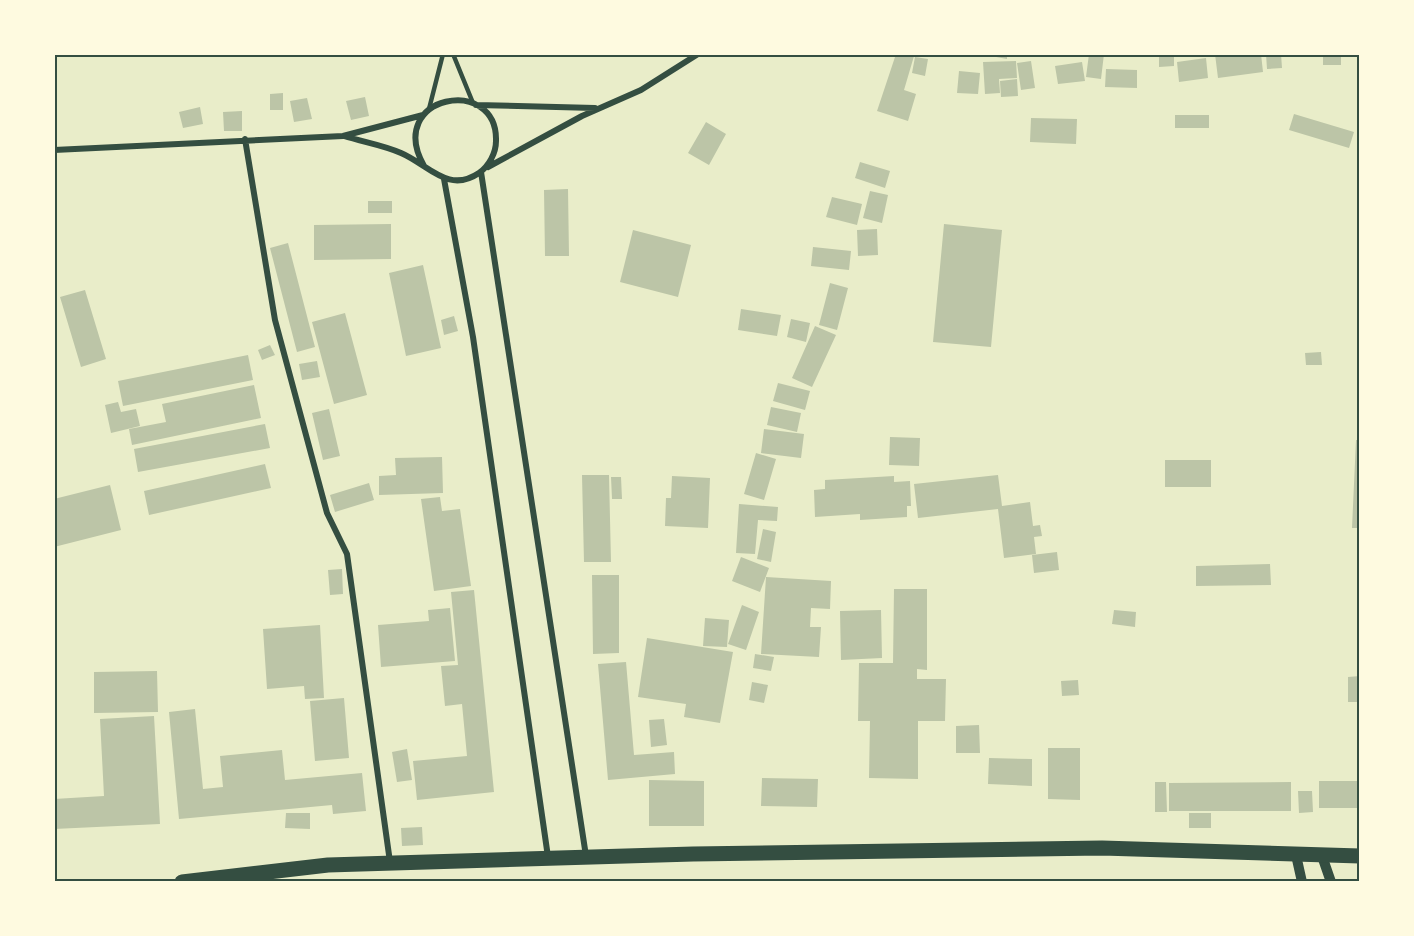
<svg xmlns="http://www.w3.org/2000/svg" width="1414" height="936" font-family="Manrope,sans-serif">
	<rect width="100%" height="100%" fill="#e9edc9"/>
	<!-- building -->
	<path fill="#bcc5a7" d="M 896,54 L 914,56 L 904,90 L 916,94 L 908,121 L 877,111 Z
		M 980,54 L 1007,54 L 1007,59 Z
		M 1089,54 L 1104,54 L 1101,79 L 1086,77 Z
		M 1159,54 L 1174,54 L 1174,66 L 1159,67 Z
		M 1215,54 L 1261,54 L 1263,72 L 1218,78 Z
		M 1266,54 L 1281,54 L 1282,68 L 1267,69 Z
		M 1323,54 L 1341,54 L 1341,65 L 1323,65 Z
		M 915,57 L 928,59 L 925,76 L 912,73 Z
		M 1206,58 L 1208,78 L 1179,82 L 1177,62 Z
		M 1016,61 L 1017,78 L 999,79 L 1000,93 L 985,94 L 983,62 Z
		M 1031,61 L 1035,88 L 1021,90 L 1017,63 Z
		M 1082,62 L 1085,81 L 1058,84 L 1055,66 Z
		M 1106,69 L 1137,70 L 1137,88 L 1105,87 Z
		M 959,71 L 980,73 L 978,94 L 957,93 Z
		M 1017,79 L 1018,96 L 1001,97 L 1000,81 Z
		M 283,93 L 283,110 L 270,110 L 270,94 Z
		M 365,97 L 369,116 L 351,120 L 346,101 Z
		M 307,98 L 312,119 L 294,122 L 290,101 Z
		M 200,107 L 203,124 L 183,128 L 179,112 Z
		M 242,111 L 242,131 L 224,131 L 223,112 Z
		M 1294,114 L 1354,132 L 1349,148 L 1289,130 Z
		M 1175,115 L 1209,115 L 1209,128 L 1175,128 Z
		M 1031,118 L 1077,119 L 1076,144 L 1030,142 Z
		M 706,122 L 726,134 L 709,165 L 688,153 Z
		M 860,162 L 890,171 L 885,188 L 855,178 Z
		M 568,189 L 569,256 L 545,256 L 544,190 Z
		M 870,191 L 888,195 L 882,223 L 863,218 Z
		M 832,197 L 862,204 L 857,225 L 826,217 Z
		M 368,201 L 392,201 L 392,213 L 368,213 Z
		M 391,224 L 391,259 L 314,260 L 314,225 Z
		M 944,224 L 1002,230 L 991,347 L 933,342 Z
		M 877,229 L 878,255 L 858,256 L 857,230 Z
		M 633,230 L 691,245 L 678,297 L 620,282 Z
		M 288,243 L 315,347 L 297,352 L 270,248 Z
		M 813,247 L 851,251 L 849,270 L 811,266 Z
		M 423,265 L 441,348 L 406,356 L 389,273 Z
		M 830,283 L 848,288 L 837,330 L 819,325 Z
		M 85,290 L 106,359 L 81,367 L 60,297 Z
		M 741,309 L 781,315 L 777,336 L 738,330 Z
		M 345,313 L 367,395 L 334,404 L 312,322 Z
		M 454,316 L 458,331 L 444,335 L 441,320 Z
		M 791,319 L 810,323 L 806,342 L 787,337 Z
		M 815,326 L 836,335 L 812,387 L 792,378 Z
		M 270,345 L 275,355 L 262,360 L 258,350 Z
		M 1321,352 L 1322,365 L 1306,365 L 1305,353 Z
		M 248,355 L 253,380 L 123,406 L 118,381 Z
		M 317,361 L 320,377 L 302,380 L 299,364 Z
		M 778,383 L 810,391 L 805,410 L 773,401 Z
		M 254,385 L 261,418 L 132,445 L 129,429 L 166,422 L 162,404 Z
		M 118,402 L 121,412 L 136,409 L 140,426 L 111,433 L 105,405 Z
		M 771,407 L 801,413 L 797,432 L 767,425 Z
		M 329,409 L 340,456 L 323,460 L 312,413 Z
		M 265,424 L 270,448 L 138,472 L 134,449 Z
		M 764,429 L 804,434 L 801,458 L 761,453 Z
		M 890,437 L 920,438 L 919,466 L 889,465 Z
		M 1356,440 L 1360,440 L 1360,528 L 1352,528 Z
		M 756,453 L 776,459 L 764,500 L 744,494 Z
		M 442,457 L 443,493 L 379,495 L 379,476 L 396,475 L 395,458 Z
		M 1165,460 L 1211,460 L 1211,487 L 1165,487 Z
		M 265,464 L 271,488 L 149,515 L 144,491 Z
		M 582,475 L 609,475 L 611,562 L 584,562 Z
		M 998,475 L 1002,506 L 1030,502 L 1033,526 L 1040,525 L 1042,536 L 1034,537 L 1036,554 L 1004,558 L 998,509 L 918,518 L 914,484 Z
		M 672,476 L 710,478 L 708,528 L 665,526 L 666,498 L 671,498 Z
		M 894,476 L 894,482 L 910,481 L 911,506 L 907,506 L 907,517 L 860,520 L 860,514 L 815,517 L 814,490 L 825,489 L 825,480 Z
		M 611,477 L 621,477 L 622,499 L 612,499 Z
		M 369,483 L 374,500 L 335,512 L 330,495 Z
		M 110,485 L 121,530 L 54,547 L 54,499 Z
		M 440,497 L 442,511 L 460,509 L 471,586 L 434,591 L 421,499 Z
		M 739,504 L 778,507 L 777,521 L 758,520 L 755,554 L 736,553 Z
		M 763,529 L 776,532 L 771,562 L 757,559 Z
		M 1057,552 L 1059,570 L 1034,573 L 1032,555 Z
		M 741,557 L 769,568 L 760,592 L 732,581 Z
		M 1270,564 L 1271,585 L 1196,586 L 1196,566 Z
		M 342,569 L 343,594 L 330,595 L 328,570 Z
		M 592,575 L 619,575 L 619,653 L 593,654 Z
		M 766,577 L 831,581 L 830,609 L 811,608 L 810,627 L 821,627 L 819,657 L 761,654 Z
		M 894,589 L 927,589 L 927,670 L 917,669 L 917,679 L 946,679 L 945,721 L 918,721 L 918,779 L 869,778 L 870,721 L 858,721 L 859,663 L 893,663 Z
		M 474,590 L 494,792 L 417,800 L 413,761 L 467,756 L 462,704 L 445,706 L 441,666 L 458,665 L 451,592 Z
		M 742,605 L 759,612 L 746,650 L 728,644 Z
		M 450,608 L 455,661 L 381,667 L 378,625 L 429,621 L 428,610 Z
		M 881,610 L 882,658 L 841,660 L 840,611 Z
		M 1114,610 L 1136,612 L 1135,627 L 1112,624 Z
		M 705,618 L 729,620 L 727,647 L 703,646 Z
		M 320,625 L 324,698 L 305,699 L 304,686 L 267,689 L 263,629 Z
		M 647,638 L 733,652 L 720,723 L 684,717 L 686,704 L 638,697 Z
		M 755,654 L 774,657 L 771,671 L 753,668 Z
		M 626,662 L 634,755 L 674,752 L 675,774 L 608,780 L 598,664 Z
		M 157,671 L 158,712 L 94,713 L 94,672 Z
		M 1360,676 L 1360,702 L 1348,702 L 1348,677 Z
		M 1078,680 L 1079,695 L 1062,696 L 1061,681 Z
		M 752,682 L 768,685 L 764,703 L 749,700 Z
		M 344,698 L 349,758 L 315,761 L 310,701 Z
		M 195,709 L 203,789 L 223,787 L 220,756 L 282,750 L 285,780 L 362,773 L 366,811 L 333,814 L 332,805 L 179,819 L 169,712 Z
		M 154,716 L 160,824 L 54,829 L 54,799 L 104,796 L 100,719 Z
		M 664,719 L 667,745 L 651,747 L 649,720 Z
		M 979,725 L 980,753 L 956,753 L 956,726 Z
		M 1048,748 L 1080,748 L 1080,800 L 1048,799 Z
		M 407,749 L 412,780 L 397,782 L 392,752 Z
		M 989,758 L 1032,759 L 1032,786 L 988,784 Z
		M 762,778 L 818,779 L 817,807 L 761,806 Z
		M 649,780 L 704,781 L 704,826 L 649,826 Z
		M 1319,781 L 1360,781 L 1360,808 L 1319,808 Z
		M 1155,782 L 1166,782 L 1167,812 L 1155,812 Z
		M 1291,782 L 1291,811 L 1169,811 L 1169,783 Z
		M 1298,791 L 1312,791 L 1313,812 L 1299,813 Z
		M 286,813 L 310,813 L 310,829 L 285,828 Z
		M 1189,813 L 1211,813 L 1211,828 L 1189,828 Z
		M 422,827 L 423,845 L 402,846 L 401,828 Z"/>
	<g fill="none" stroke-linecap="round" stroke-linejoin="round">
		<!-- service -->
		<path stroke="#344e41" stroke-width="4.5" d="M 453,54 L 473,103
			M 429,109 L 443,54"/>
		<!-- minor -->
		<path stroke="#344e41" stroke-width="6" d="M 476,105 L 595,108
			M 344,136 C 363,142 383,145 401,153 C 429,165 448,194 479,173 C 489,166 496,153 496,141 C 498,74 384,95 424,166
			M 245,139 L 275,320 L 327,513 L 347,554 L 390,862
			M 54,150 L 343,136 L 423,115
			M 488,167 L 582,116 L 641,90 L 698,54
			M 481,172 L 586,856
			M 444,179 L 473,337 L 548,857"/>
		<!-- tertiary -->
		<path stroke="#344e41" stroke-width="10" d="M 1296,855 L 1302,882
			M 1322,856 L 1331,882"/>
		<!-- primary -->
		<path stroke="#344e41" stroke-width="15" d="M 182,882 L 328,865 L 693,854 L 1102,848 L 1360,856"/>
	</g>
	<!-- border -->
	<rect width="1414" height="936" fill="none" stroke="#fefae0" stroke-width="111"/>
	<rect x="56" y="56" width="1302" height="824" fill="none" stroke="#344e41" stroke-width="2"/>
</svg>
